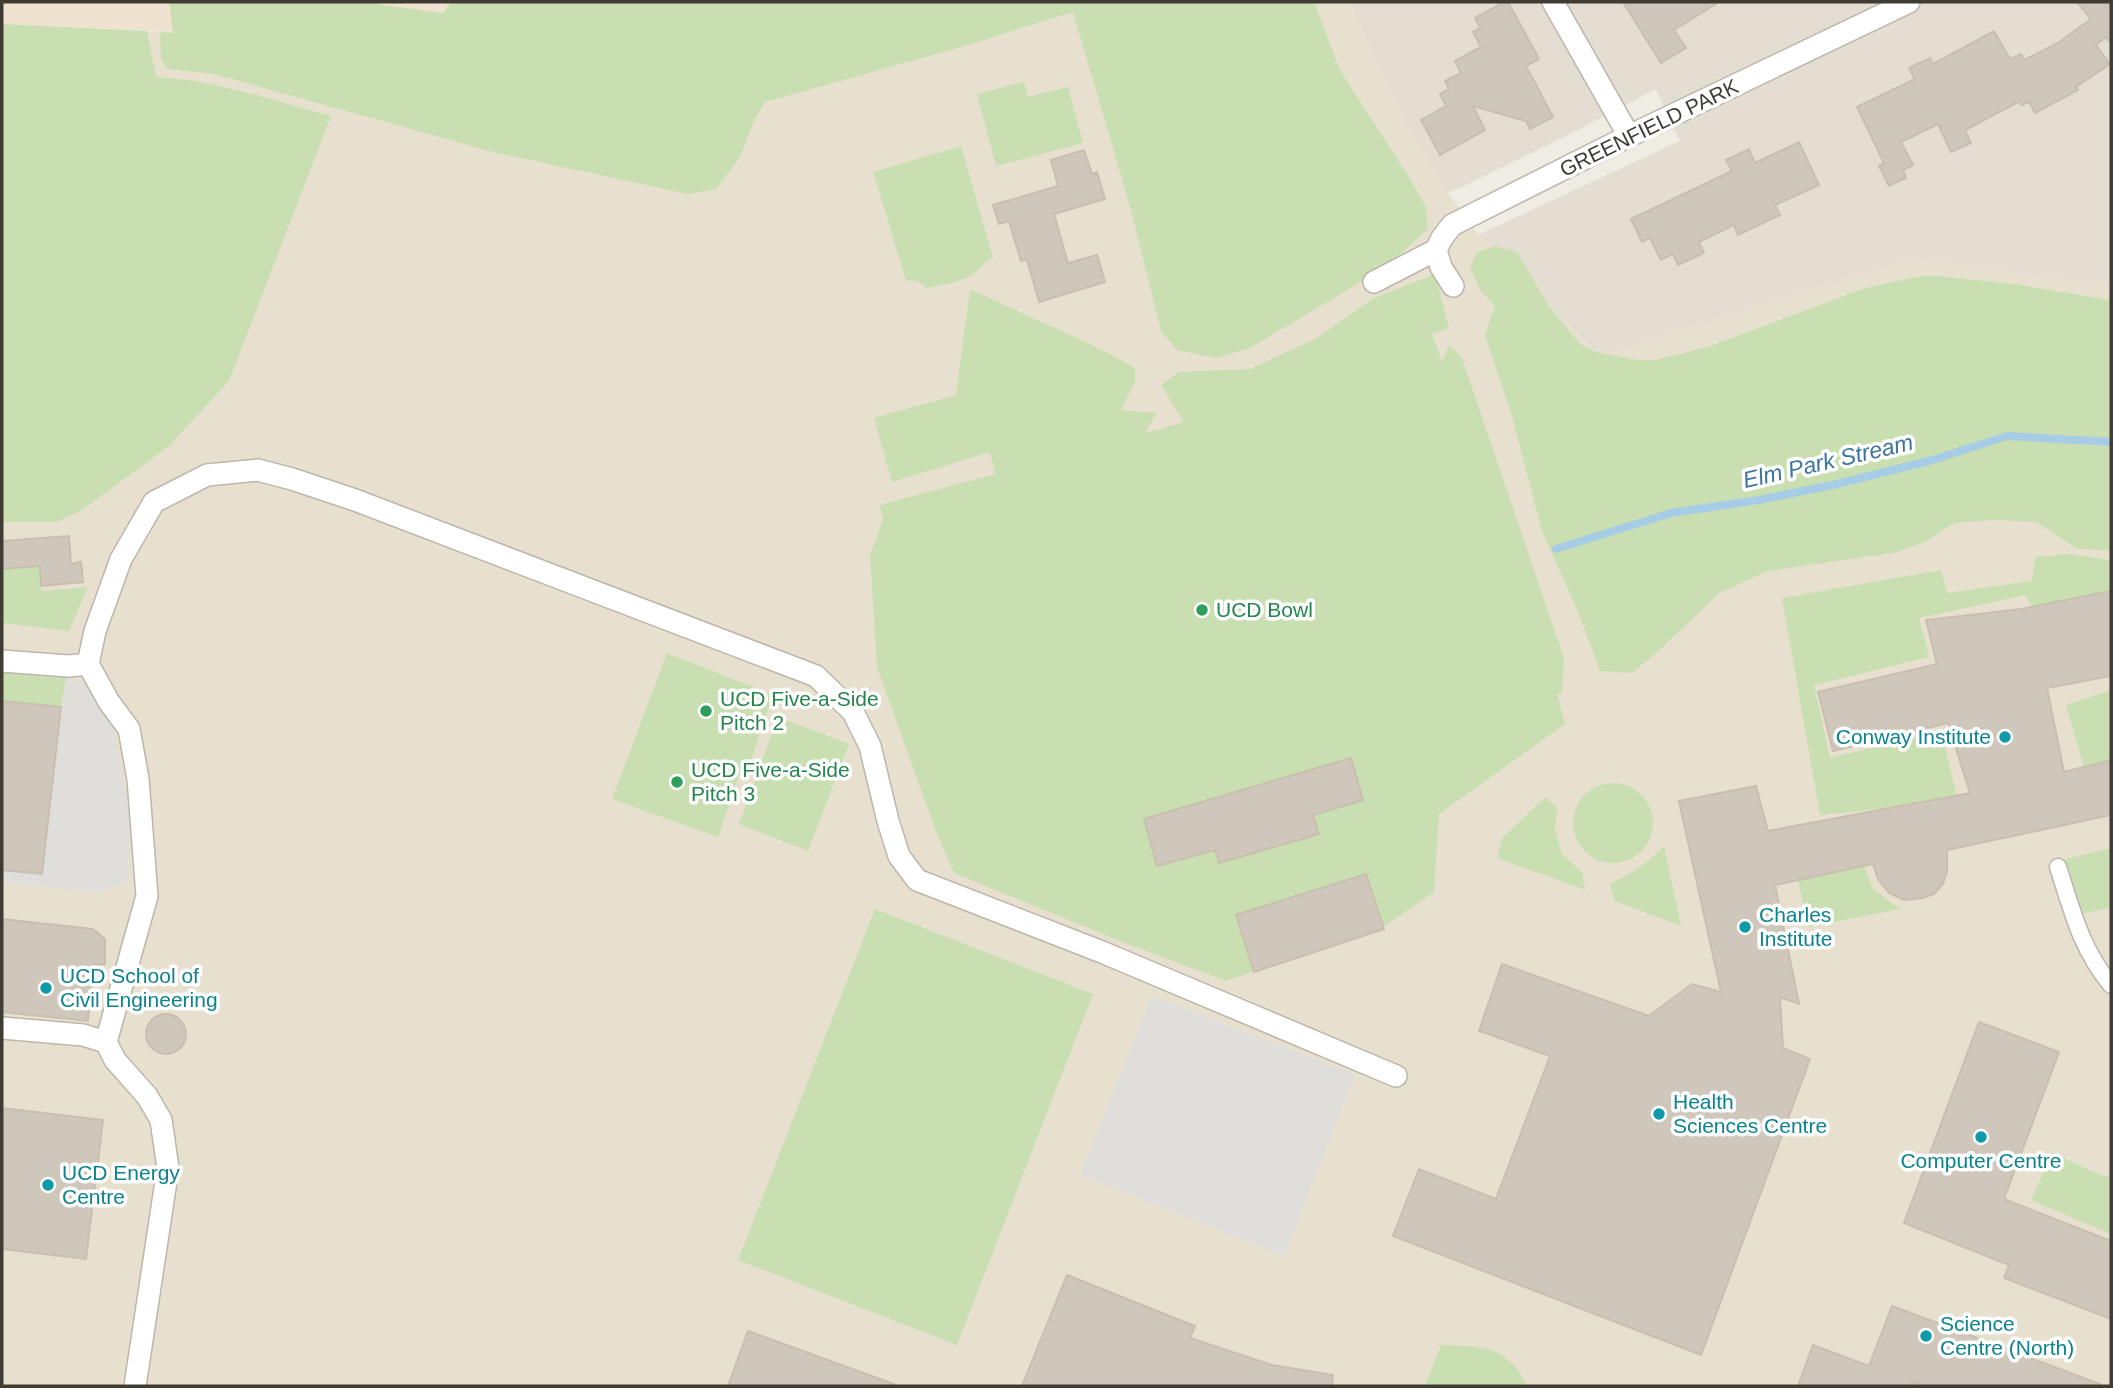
<svg xmlns="http://www.w3.org/2000/svg" width="2113" height="1388" font-family="Helvetica,sans-serif">
	<rect width="100%" height="100%" fill="#efece4"/>
	<!-- residential -->
	<path fill="#e3ddd2" d="M 1317,2 L 2111,2 L 2111,287 L 1916,257 L 1600,356 L 1478,235 L 1680,141 L 1656,89 L 1568,135 L 1458,189 L 1443,194 Z"/>
	<!-- commercial -->
	<path fill="#efe2d0" d="M 2,2 L 574,2 L 428,53 L 140,30 L 2,24 Z"/>
	<!-- education -->
	<path fill="#e7e0cf" d="M 574,2 L 1350,2 L 1407,124 L 1452,198 L 1478,235 L 1600,356 L 1916,257 L 2111,287 L 2111,1386 L 2,1386 L 2,24 L 147,31 L 428,53 Z"/>
	<!-- green -->
	<path fill="#cadfb1" d="M 169,2 L 377,2 L 383,5 L 443,13 L 451,2 L 1314,2 L 1340,70 L 1410,179 L 1426,207 L 1428,229 L 1388,266 L 1250,348 L 1216,358 L 1177,350 L 1161,331 L 1130,206 L 1073,12 L 958,48 L 765,102 L 754,121 L 740,157 L 716,189 L 688,194 L 497,153 L 214,74 L 168,69 L 161,59 L 160,32 L 173,33 Z
		M 2,24 L 147,31 L 156,77 C 215,80 274,101 331,116 L 229,381 L 169,446 L 82,510 L 57,522 L 2,522 Z
		M 1024,82 L 1028,97 L 1068,87 L 1083,143 L 996,166 L 977,94 Z
		M 961,146 L 993,258 C 984,261 983,267 976,272 C 962,283 944,284 927,288 L 917,281 L 906,280 L 873,172 Z
		M 1495,246 L 1517,252 L 1548,305 L 1580,344 L 1599,353 L 1639,360 L 1656,360 L 1708,347 L 1865,288 L 1927,275 L 2014,284 L 2111,300 L 2111,551 L 2076,548 L 2036,522 L 1995,520 L 1954,523 L 1925,542 L 1893,553 L 1768,571 L 1719,593 L 1662,648 L 1632,673 L 1600,671 L 1578,612 L 1542,531 L 1511,413 L 1485,335 L 1495,305 L 1482,293 L 1470,268 L 1477,252 Z
		M 1435,274 L 1449,328 L 1432,334 L 1442,362 L 1449,345 L 1462,358 L 1564,658 L 1562,694 L 1557,694 L 1565,724 L 1439,814 L 1434,892 L 1383,927 L 1226,981 L 1125,943 L 954,873 L 936,832 L 877,667 L 870,555 L 883,520 L 880,505 L 995,474 L 990,452 L 892,482 L 874,418 L 956,395 L 970,289 C 1025,316 1082,337 1135,368 L 1135,382 L 1121,410 L 1156,413 L 1146,433 L 1184,422 L 1161,385 L 1179,372 L 1250,369 L 1317,338 L 1372,299 Z
		M 2067,554 L 2111,560 L 2111,598 L 2035,611 L 2025,595 L 1919,618 L 1929,657 L 1814,685 L 1830,758 L 1941,731 L 1958,801 L 1820,815 L 1782,598 L 1941,570 L 1947,593 L 2032,581 L 2035,557 Z
		M 40,566 L 41,591 L 88,587 L 69,631 L 2,623 L 2,569 Z
		M 667,653 L 773,695 L 748,768 L 742,766 L 718,837 L 612,799 Z
		M 2,671 L 66,678 L 61,707 L 2,701 Z
		M 2111,690 L 2111,764 L 2084,767 L 2066,705 Z
		M 778,717 L 849,744 L 808,851 L 739,824 Z
		M1573 823a40 40 0 1 1 80 0a40 40 0 1 1-80 0Z
		M 1546,797 L 1557,808 L 1555,830 L 1562,854 L 1582,872 L 1585,890 L 1497,858 L 1502,838 Z
		M 1664,846 L 1681,926 L 1615,901 L 1610,884 C 1632,873 1648,863 1664,846 Z
		M 2111,848 L 2111,907 L 2069,917 L 2058,861 Z
		M 1864,866 L 1873,889 L 1900,909 L 1808,927 L 1798,880 Z
		M 875,909 L 1093,994 L 957,1345 L 738,1260 Z
		M 2052,1153 L 2103,1176 L 2111,1175 L 2111,1234 L 2031,1200 Z
		M 1441,1345 C 1482,1346 1507,1346 1528,1386 L 1425,1386 Z"/>
	<!-- parking -->
	<path fill="#e0dedb" d="M 66,678 L 87,683 L 112,718 L 131,819 L 127,882 L 98,893 L 2,882 L 2,870 L 42,873 Z
		M 1152,996 L 1355,1074 L 1284,1256 L 1080,1175 Z"/>
	<g fill="none" stroke-linecap="round" stroke-linejoin="round">
		<!-- stream -->
		<path stroke="#a6cce6" stroke-width="8" d="M 1556,549 L 1671,513 L 1759,500 L 1837,484 L 1929,461 L 2007,436 L 2111,442"/>
	</g>
	<!-- building -->
	<path fill="#cfc7bb" stroke="#c9bfaf" stroke-width="2" d="M 1504,2 L 1508,2 L 1539,59 L 1526,66 L 1553,117 L 1530,129 L 1526,121 L 1473,106 L 1485,130 L 1440,155 L 1421,120 L 1446,106 L 1440,94 L 1449,89 L 1445,81 L 1461,73 L 1455,61 L 1481,47 L 1473,32 L 1480,28 L 1475,18 Z
		M 1623,2 L 1719,2 L 1674,30 L 1686,48 L 1661,63 Z
		M 2077,2 L 2111,2 L 2111,44 L 2106,37 L 2096,45 L 2110,64 L 2076,87 L 2078,90 L 2035,113 L 2029,102 L 2022,105 L 2020,101 L 1965,130 L 1971,143 L 1951,152 L 1938,124 L 1901,142 L 1913,165 L 1903,170 L 1906,178 L 1889,186 L 1879,166 L 1884,163 L 1857,107 L 1915,79 L 1909,68 L 1930,58 L 1933,64 L 1994,31 L 2010,59 L 2021,54 L 2024,60 L 2058,43 L 2091,19 Z
		M 1799,142 L 1819,185 L 1775,205 L 1780,215 L 1738,235 L 1734,225 L 1699,242 L 1704,253 L 1678,265 L 1673,254 L 1661,260 L 1650,238 L 1642,242 L 1631,219 L 1732,171 L 1726,160 L 1749,149 L 1755,163 Z
		M 1084,150 L 1092,174 L 1097,172 L 1105,199 L 1054,214 L 1068,263 L 1097,255 L 1105,282 L 1039,302 L 1027,259 L 1021,261 L 1009,221 L 999,224 L 993,205 L 1058,186 L 1051,160 Z
		M 69,536 L 71,564 L 81,562 L 83,582 L 41,586 L 40,566 L 2,569 L 2,541 Z
		M 2111,591 L 2111,676 L 2047,688 L 2064,772 L 2111,760 L 2111,815 L 1947,850 L 1947,871 L 1943,884 L 1934,894 L 1923,898 L 1904,900 L 1889,893 L 1878,879 L 1873,864 L 1775,885 L 1799,1004 L 1780,997 L 1783,1048 L 1810,1059 L 1701,1355 L 1393,1236 L 1419,1169 L 1496,1199 L 1550,1056 L 1479,1031 L 1502,964 L 1649,1016 L 1692,984 L 1721,992 L 1679,801 L 1756,786 L 1768,831 L 1970,793 L 1948,723 L 1833,751 L 1818,692 L 1937,664 L 1926,620 L 2021,609 Z
		M 2,701 L 61,707 L 42,874 L 2,870 Z
		M 1351,758 L 1363,800 L 1313,815 L 1319,834 L 1219,863 L 1215,850 L 1157,866 L 1144,819 Z
		M 1366,874 L 1384,929 L 1254,972 L 1236,915 Z
		M 2,919 L 93,929 L 105,939 L 105,964 L 93,965 L 88,1021 L 2,1012 Z
		M146 1034a20 20 0 1 1 40 0a20 20 0 1 1-40 0Z
		M 1979,1022 L 2059,1052 L 2004,1199 L 2111,1241 L 2111,1319 L 2004,1278 L 2009,1265 L 1904,1223 Z
		M 2,1108 L 103,1120 L 86,1259 L 2,1249 Z
		M 1067,1275 L 1195,1326 L 1190,1338 L 1272,1365 L 1333,1375 L 1332,1386 L 1022,1386 Z
		M 1892,1306 L 2100,1384 L 2099,1386 L 1923,1386 L 1907,1380 L 1918,1384 L 1917,1386 L 1798,1386 L 1813,1345 L 1869,1366 Z
		M 748,1331 L 894,1384 L 893,1386 L 728,1386 Z"/>
	<g fill="none" stroke-linecap="round" stroke-linejoin="round">
		<!-- pedestrian casing -->
		<g stroke="#bcb6ab" stroke-width="19">
			<path id="pedestrian" d="M 2058,867 C 2072,910 2081,949 2111,985"/>
		</g>
		<!-- minor casing -->
		<g stroke="#bcb6ab" stroke-width="24">
			<path id="minor" d="M 1553,2 L 1629,136
				M 1374,282 L 1436,250
				M 1453,286 L 1441,267 L 1436,250 L 1442,238 L 1452,225 L 1629,136 L 1909,2
				M 2,661 L 68,666 L 88,664
				M 2,1028 L 83,1035 L 106,1042
				M 135,1386 L 168,1168 L 161,1120 L 147,1096 L 115,1060 L 106,1042 L 147,896 L 138,779 L 129,729 L 109,702 L 88,664 L 95,631 L 121,559 L 154,502 L 207,475 L 258,470 L 292,479 L 355,500 L 816,676 L 853,712 L 870,746 L 888,821 L 899,856 L 917,880 L 1102,952 L 1396,1076"/>
		</g>
		<!-- pedestrian -->
		<use href="#pedestrian" stroke="#fff" stroke-width="16"/>
		<!-- minor -->
		<use href="#minor" stroke="#fff" stroke-width="21"/>
	</g>
	<!-- markers -->
	<g fill="#2e9e5b" stroke="#fff" stroke-width="2.5">
		<circle cx="1202" cy="610" r="7"/>
		<circle cx="706" cy="711" r="7"/>
		<circle cx="677" cy="782" r="7"/>
	</g>
	<g fill="#0f9aa8" stroke="#fff" stroke-width="2.5">
		<circle cx="2005" cy="737" r="7"/>
		<circle cx="1745" cy="927" r="7"/>
		<circle cx="46" cy="988" r="7"/>
		<circle cx="1659" cy="1114" r="7"/>
		<circle cx="1981" cy="1137" r="7"/>
		<circle cx="48" cy="1185" r="7"/>
		<circle cx="1926" cy="1336" r="7"/>
	</g>
	<g text-anchor="middle" stroke-width="7" stroke-linejoin="round" paint-order="stroke">
		<!-- street labels -->
		<g font-size="21" fill="#403c34" stroke="#fff">
			<text transform="translate(1649 128) rotate(-26)" y="7">GREENFIELD PARK</text>
		</g>
		<!-- leisure labels -->
		<g font-size="21" fill="#27864d" stroke="#fff" text-anchor="start">
			<text x="1216" y="617">UCD Bowl</text>
			<text x="720" y="706">UCD Five-a-Side<tspan x="720" dy="24">Pitch 2</tspan></text>
			<text x="691" y="777">UCD Five-a-Side<tspan x="691" dy="24">Pitch 3</tspan></text>
		</g>
		<!-- culture labels -->
		<g font-size="21" fill="#0d838f" stroke="#fff" text-anchor="start">
			<text x="1991" y="744" text-anchor="end">Conway Institute</text>
			<text x="1759" y="922">Charles<tspan x="1759" dy="24">Institute</tspan></text>
			<text x="60" y="983">UCD School of<tspan x="60" dy="24">Civil Engineering</tspan></text>
			<text x="1673" y="1109">Health<tspan x="1673" dy="24">Sciences Centre</tspan></text>
			<text x="1981" y="1168" text-anchor="middle">Computer Centre</text>
			<text x="62" y="1180">UCD Energy<tspan x="62" dy="24">Centre</tspan></text>
			<text x="1940" y="1331">Science<tspan x="1940" dy="24">Centre (North)</tspan></text>
		</g>
		<!-- water labels -->
		<g font-size="23" font-style="italic" fill="#3c759e" stroke="#fff">
			<text transform="translate(1828 461) rotate(-13)" y="8">Elm Park Stream</text>
		</g>
	</g>
	<!-- border -->
	<rect width="2113" height="1388" fill="none" stroke="#403c34" stroke-width="7"/>
</svg>
